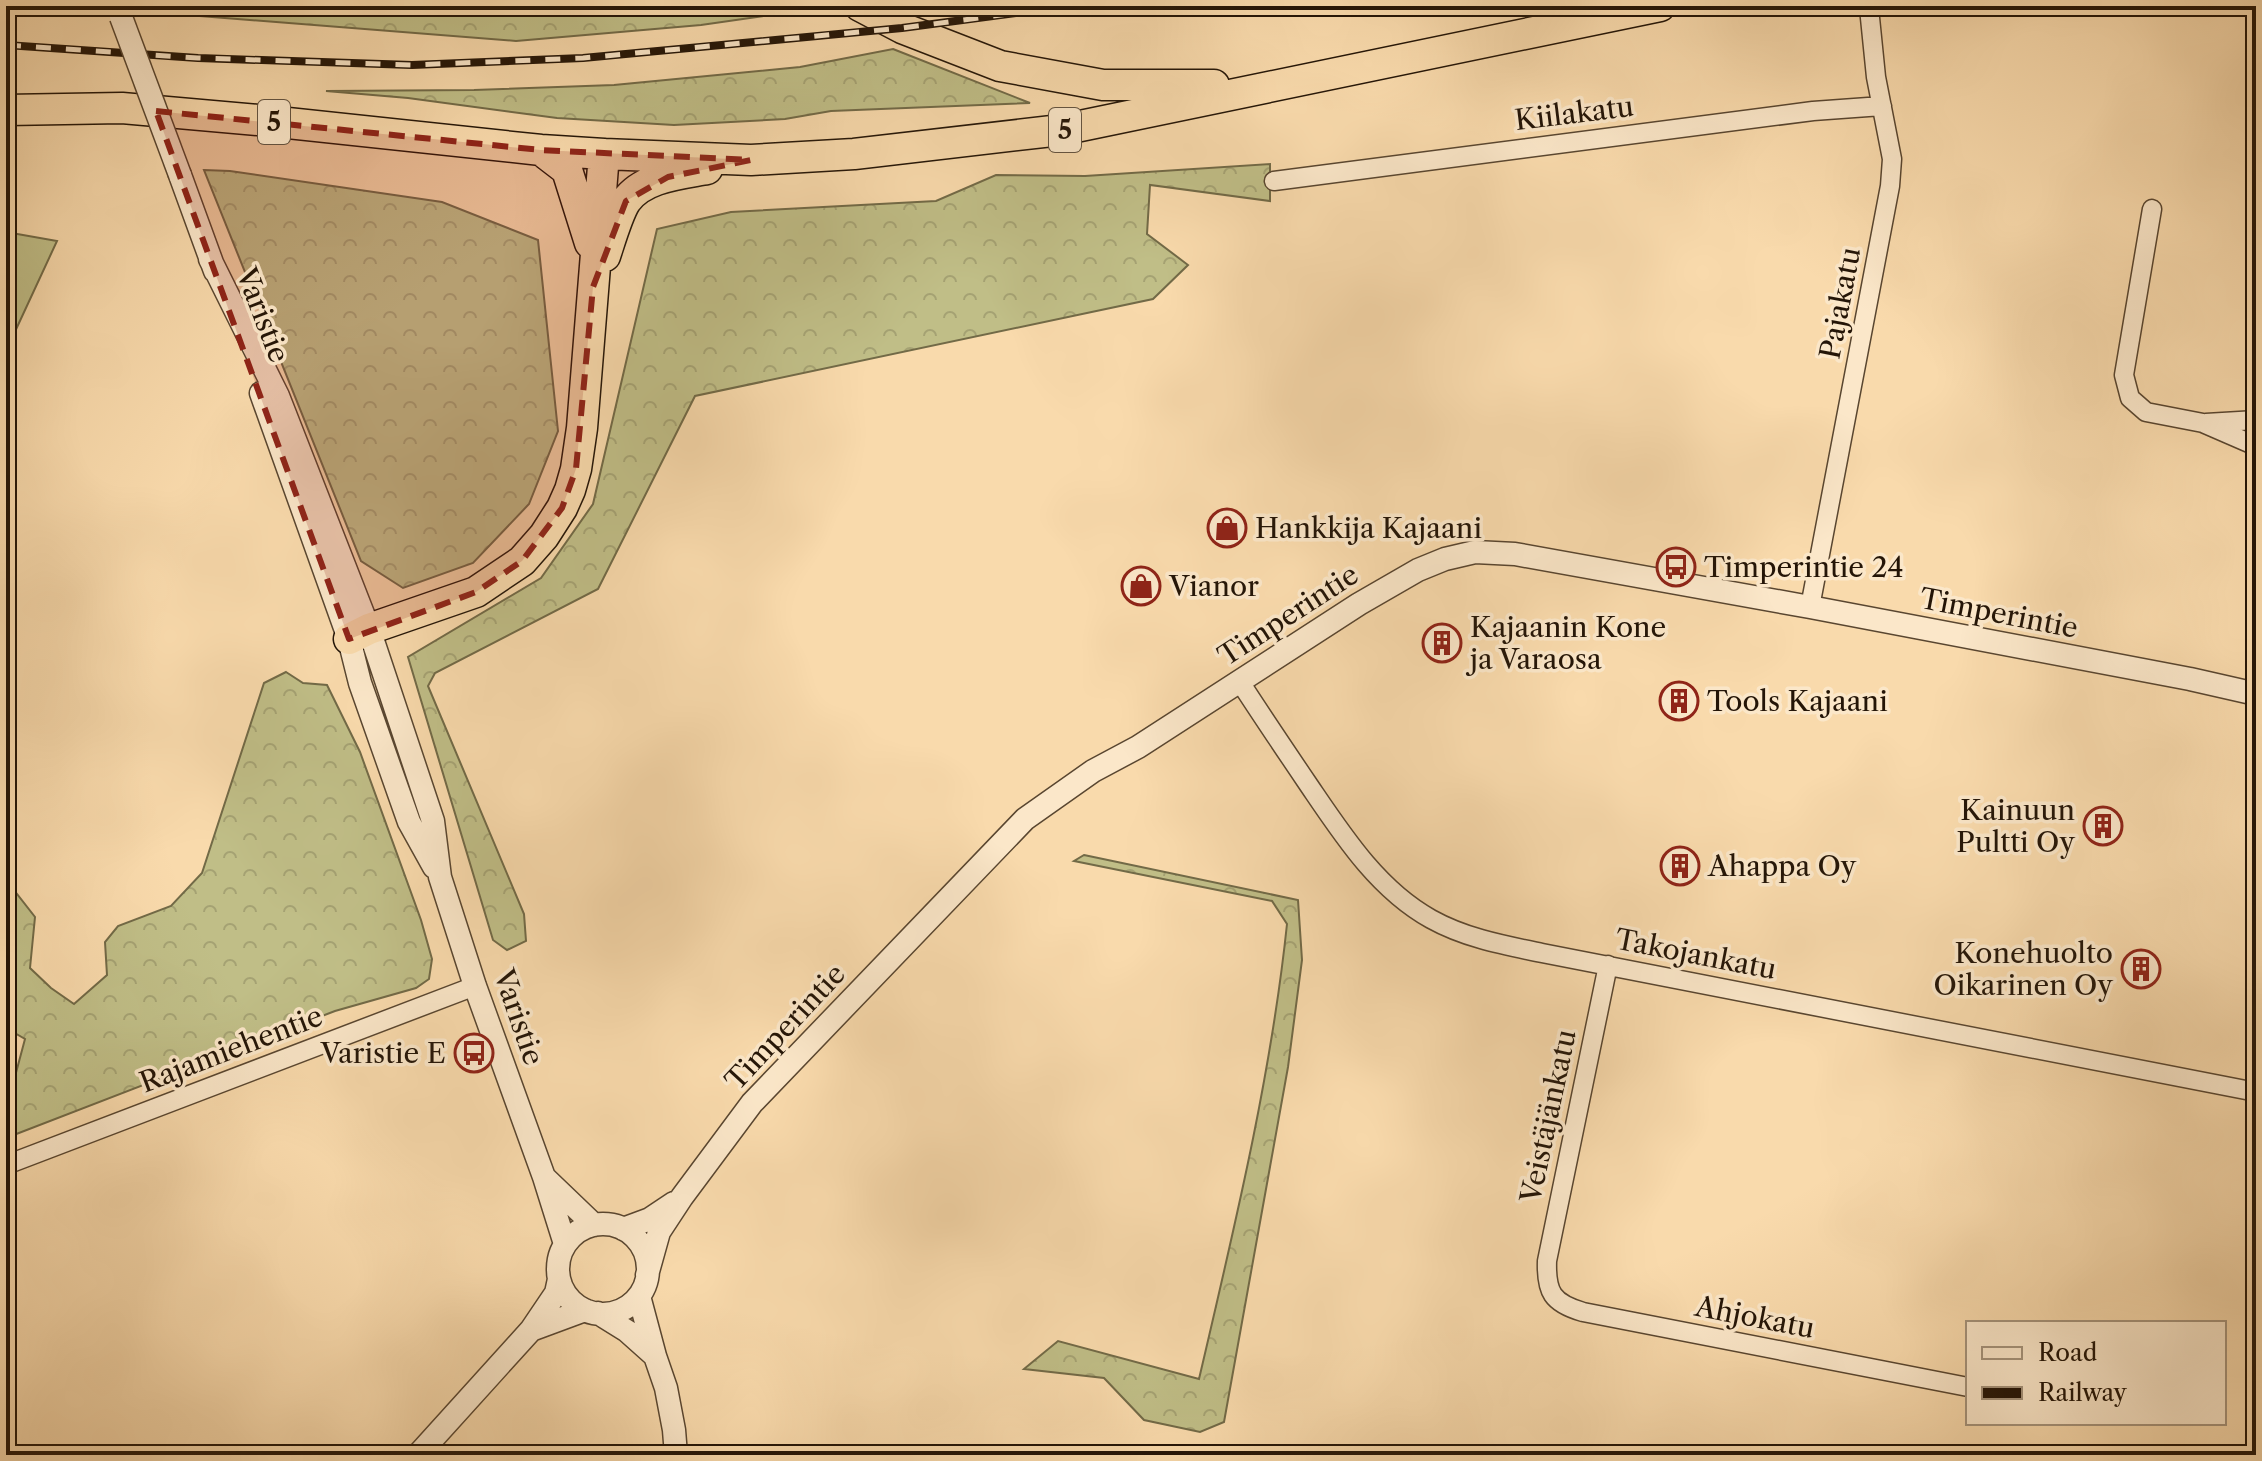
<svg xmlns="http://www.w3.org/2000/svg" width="2262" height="1461" font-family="'Libre Caslon Text',serif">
	<defs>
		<pattern id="forest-crowns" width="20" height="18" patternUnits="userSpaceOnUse" patternTransform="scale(2)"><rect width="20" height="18" fill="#c0be87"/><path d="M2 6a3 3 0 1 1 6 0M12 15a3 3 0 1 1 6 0" fill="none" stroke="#a5a273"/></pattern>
	</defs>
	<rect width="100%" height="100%" fill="#f9daac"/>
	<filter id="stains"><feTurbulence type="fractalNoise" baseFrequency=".0025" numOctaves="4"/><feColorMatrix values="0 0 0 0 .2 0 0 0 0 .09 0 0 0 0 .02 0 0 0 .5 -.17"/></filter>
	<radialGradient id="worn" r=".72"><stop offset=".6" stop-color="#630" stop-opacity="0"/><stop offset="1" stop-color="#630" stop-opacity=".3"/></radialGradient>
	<!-- grass -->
	<path fill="#c0be87" stroke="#726a47" stroke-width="2" d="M 6,232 L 57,241 L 6,351 Z"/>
	<!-- forest -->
	<path fill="url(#forest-crowns)" stroke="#726a47" stroke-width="2" d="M 144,6 L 806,6 L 812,9 L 701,25 L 516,41 L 162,13 Z
		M 893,49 L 1030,103 L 831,111 L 785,119 L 674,125 L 557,118 L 408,98 L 326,91 L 474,90 L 614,85 L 800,67 Z
		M 1270,164 L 1270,201 L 1150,185 L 1147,234 L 1188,265 L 1153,299 L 695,396 L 598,589 L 435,673 L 428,686 L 524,914 L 526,941 L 507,950 L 493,940 L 408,657 L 541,578 L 593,504 L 657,229 L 731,212 L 936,201 L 996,175 L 1085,176 Z
		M 204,170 L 230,171 L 442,202 L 538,240 L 558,431 L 529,504 L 473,563 L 403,588 L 361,561 Z
		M 286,672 L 303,683 L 327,685 L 360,752 L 421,920 L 432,959 L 429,979 L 416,988 L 335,1011 L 6,1138 L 6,1087 L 13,1084 L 25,1039 L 6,1028 L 6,880 L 35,917 L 30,968 L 51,988 L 74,1004 L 107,975 L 105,942 L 118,926 L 171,906 L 202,873 L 264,683 Z
		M 1084,855 L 1298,900 L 1302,960 L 1288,1067 L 1224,1422 L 1200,1432 L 1144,1420 L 1104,1378 L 1024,1369 L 1058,1341 L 1199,1379 C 1234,1229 1271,1077 1287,924 L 1272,901 L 1074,861 Z"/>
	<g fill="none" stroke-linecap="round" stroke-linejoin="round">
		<!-- minor casing -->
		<g stroke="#594630" stroke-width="21">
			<path id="minor" d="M 1274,181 L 1813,111 L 1882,106
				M 2152,209 L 2124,375 L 2130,398 L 2146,412 L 2203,423 L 2256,446
				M 2206,423 L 2256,420
				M 1810,607 L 1890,186 L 1892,159 L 1876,77 L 1869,8
				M 1240,682 C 1262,716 1285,750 1308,784 C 1342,834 1377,889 1431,919 C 1465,938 1503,945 1542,953 L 2256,1092
				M 1608,965 L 1547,1261 C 1546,1292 1552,1303 1583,1312 L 1968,1387
				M 6,1165 L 475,986"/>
		</g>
		<!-- tertiary casing -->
		<g stroke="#594630" stroke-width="25">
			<path id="tertiary" d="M 180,175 L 215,271
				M 210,259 L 278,396 L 369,629 L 433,821 L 440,877 L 475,986 L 544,1177 L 565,1244
				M 261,393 L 349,639 L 360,683 L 409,822 L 434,867
				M 546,1179 L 594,1225
				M558 1269a45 45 0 1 1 90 0a45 45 0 1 1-90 0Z
				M 623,1229 L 650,1219 L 674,1203
				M 647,1275 L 659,1232 L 682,1197 L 752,1103 L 1025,819 L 1093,771 L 1138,747 L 1359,604 L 1418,570 L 1445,559 L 1475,552 L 1515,554 L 1810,607 L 2190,679 L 2256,694
				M 639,1296 L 655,1356 L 666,1388 L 674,1430 L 676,1455
				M 598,1313 L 627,1331 L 655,1356
				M 531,1330 L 585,1310
				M 418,1455 L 531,1330 L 556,1293 L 559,1279"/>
		</g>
		<!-- trunk casing -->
		<g stroke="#241507" stroke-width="33">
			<path id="trunk" d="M 860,6 L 902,28 L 1000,66 L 1103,85 L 1214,85
				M 6,110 L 122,108 L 269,121 L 541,150 L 604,154 L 751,160 L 854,154 L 1061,130 L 1660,6
				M 541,150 L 567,170 L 590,243
				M 605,256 C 610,241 618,213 626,201 C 643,177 680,174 707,169
				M 349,639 L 369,629 L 476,592 L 522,561 L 544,536 L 562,508 L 570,490 L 576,469 L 582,428 L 604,154"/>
		</g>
		<!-- minor -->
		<use href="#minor" stroke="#fbe7c9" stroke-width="18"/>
		<!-- tertiary -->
		<use href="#tertiary" stroke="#fbe7c9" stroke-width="22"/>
		<!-- trunk -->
		<use href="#trunk" stroke="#f9daac" stroke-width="30"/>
		<!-- rail casing -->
		<g stroke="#241507" stroke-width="8">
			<path id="rail" d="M 6,45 L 198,58 L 412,65 L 583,58 L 902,28 L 1070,6"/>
		</g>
		<!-- rail -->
		<use href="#rail" stroke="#fbe7c9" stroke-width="5" stroke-dasharray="15" stroke-linecap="butt"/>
		<!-- tertiary-bridge casing -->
		<g stroke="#594630" stroke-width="25" stroke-linecap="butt">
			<path id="tertiary-bridge" d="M 121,17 L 180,175"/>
		</g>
		<!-- tertiary-bridge -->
		<use href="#tertiary-bridge" stroke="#fbe7c9" stroke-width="22"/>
	</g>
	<!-- marked area -->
	<path fill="#8f2418" fill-opacity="0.2" stroke="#8f2418" stroke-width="6" stroke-dasharray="16 10" stroke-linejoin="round" d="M 156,111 L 541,150 L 751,160 L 668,177 L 626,201 L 593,287 L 576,469 L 562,508 L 522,561 L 476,592 L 349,639 Z"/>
	<!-- icons -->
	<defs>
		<g id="shop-ring" transform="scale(2)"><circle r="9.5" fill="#fbe7c9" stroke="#8f2418" stroke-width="1.5"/><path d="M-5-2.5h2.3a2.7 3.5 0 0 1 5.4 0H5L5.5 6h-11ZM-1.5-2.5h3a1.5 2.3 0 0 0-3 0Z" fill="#8f2418"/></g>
		<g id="bus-ring" transform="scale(2)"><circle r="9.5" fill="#fbe7c9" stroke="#8f2418" stroke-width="1.5"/><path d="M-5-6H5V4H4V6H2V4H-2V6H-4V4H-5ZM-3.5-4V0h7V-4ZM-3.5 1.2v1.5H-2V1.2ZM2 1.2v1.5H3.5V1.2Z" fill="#8f2418"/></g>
		<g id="building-ring" transform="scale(2)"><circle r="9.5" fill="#fbe7c9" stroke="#8f2418" stroke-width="1.5"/><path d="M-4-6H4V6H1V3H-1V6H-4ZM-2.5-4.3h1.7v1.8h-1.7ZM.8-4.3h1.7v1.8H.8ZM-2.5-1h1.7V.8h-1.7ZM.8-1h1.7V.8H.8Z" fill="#8f2418"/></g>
	</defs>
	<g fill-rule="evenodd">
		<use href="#shop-ring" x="1227" y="528"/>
		<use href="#bus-ring" x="1676" y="567"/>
		<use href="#shop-ring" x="1141" y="586"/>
		<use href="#building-ring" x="1442" y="643"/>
		<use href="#building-ring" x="1679" y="701"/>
		<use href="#building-ring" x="2103" y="826"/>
		<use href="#building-ring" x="1680" y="866"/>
		<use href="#building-ring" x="2141" y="969"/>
		<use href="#bus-ring" x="474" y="1053"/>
	</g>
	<g text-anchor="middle" stroke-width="7" stroke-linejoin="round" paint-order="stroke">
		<!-- shield labels -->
		<g fill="#fbe7c9" stroke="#645441" stroke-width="2">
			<rect x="258" y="100" width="32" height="44" rx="6"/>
			<rect x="1049" y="108" width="32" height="44" rx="6"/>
		</g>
		<g font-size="26" font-weight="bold" fill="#241507">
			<text x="274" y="131">5</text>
			<text x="1065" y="139">5</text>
		</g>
		<!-- street labels -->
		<g font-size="28" fill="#241507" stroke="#fbe7c9">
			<text transform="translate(1574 113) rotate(-7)" y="10">Kiilakatu</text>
			<text transform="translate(1840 303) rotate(-79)" y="10">Pajakatu</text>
			<text transform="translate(263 315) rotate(69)" y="10">Varistie</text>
			<text transform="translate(1999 613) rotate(11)" y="10">Timperintie</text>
			<text transform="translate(1288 615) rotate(-33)" y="10">Timperintie</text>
			<text transform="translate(1696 954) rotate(11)" y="10">Takojankatu</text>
			<text transform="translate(519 1017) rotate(71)" y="10">Varistie</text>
			<text transform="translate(785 1027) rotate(-47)" y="10">Timperintie</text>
			<text transform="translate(231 1049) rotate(-21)" y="10">Rajamiehentie</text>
			<text transform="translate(1548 1116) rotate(-78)" y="10">Veistäjänkatu</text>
			<text transform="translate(1755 1317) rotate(11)" y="10">Ahjokatu</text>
		</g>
		<!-- poi labels -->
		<g font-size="28" fill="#241507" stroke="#fbe7c9" text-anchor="start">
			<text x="1255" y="538">Hankkija Kajaani</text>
			<text x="1704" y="577">Timperintie 24</text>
			<text x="1169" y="596">Vianor</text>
			<text x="1470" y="637">Kajaanin Kone<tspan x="1470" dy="32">ja Varaosa</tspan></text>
			<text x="1707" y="711">Tools Kajaani</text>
			<text x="2075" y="820" text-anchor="end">Kainuun<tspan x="2075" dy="32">Pultti Oy</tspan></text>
			<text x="1708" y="876">Ahappa Oy</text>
			<text x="2113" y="963" text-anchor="end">Konehuolto<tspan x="2113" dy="32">Oikarinen Oy</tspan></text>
			<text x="446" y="1063" text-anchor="end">Varistie E</text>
		</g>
	</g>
	<!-- margin -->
	<rect width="2262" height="1461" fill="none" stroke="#f9daac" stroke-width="32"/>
	<rect x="8" y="8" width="2246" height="1445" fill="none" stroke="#241507" stroke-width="4"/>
	<rect x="16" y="16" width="2230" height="1429" fill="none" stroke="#241507" stroke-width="2"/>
	<!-- legend -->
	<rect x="1966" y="1321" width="260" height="104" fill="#fbe7c9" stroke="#a5937b" stroke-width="2"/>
	<rect x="1982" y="1347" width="40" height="12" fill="#fbe7c9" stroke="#a5937b" stroke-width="2"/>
	<text x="2038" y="1361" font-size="24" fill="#241507">Road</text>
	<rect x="1982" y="1387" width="40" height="12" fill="#241507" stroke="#a5937b" stroke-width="2"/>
	<text x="2038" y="1401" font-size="24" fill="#241507">Railway</text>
	<rect width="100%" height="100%" filter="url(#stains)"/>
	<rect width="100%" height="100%" fill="url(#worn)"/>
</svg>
